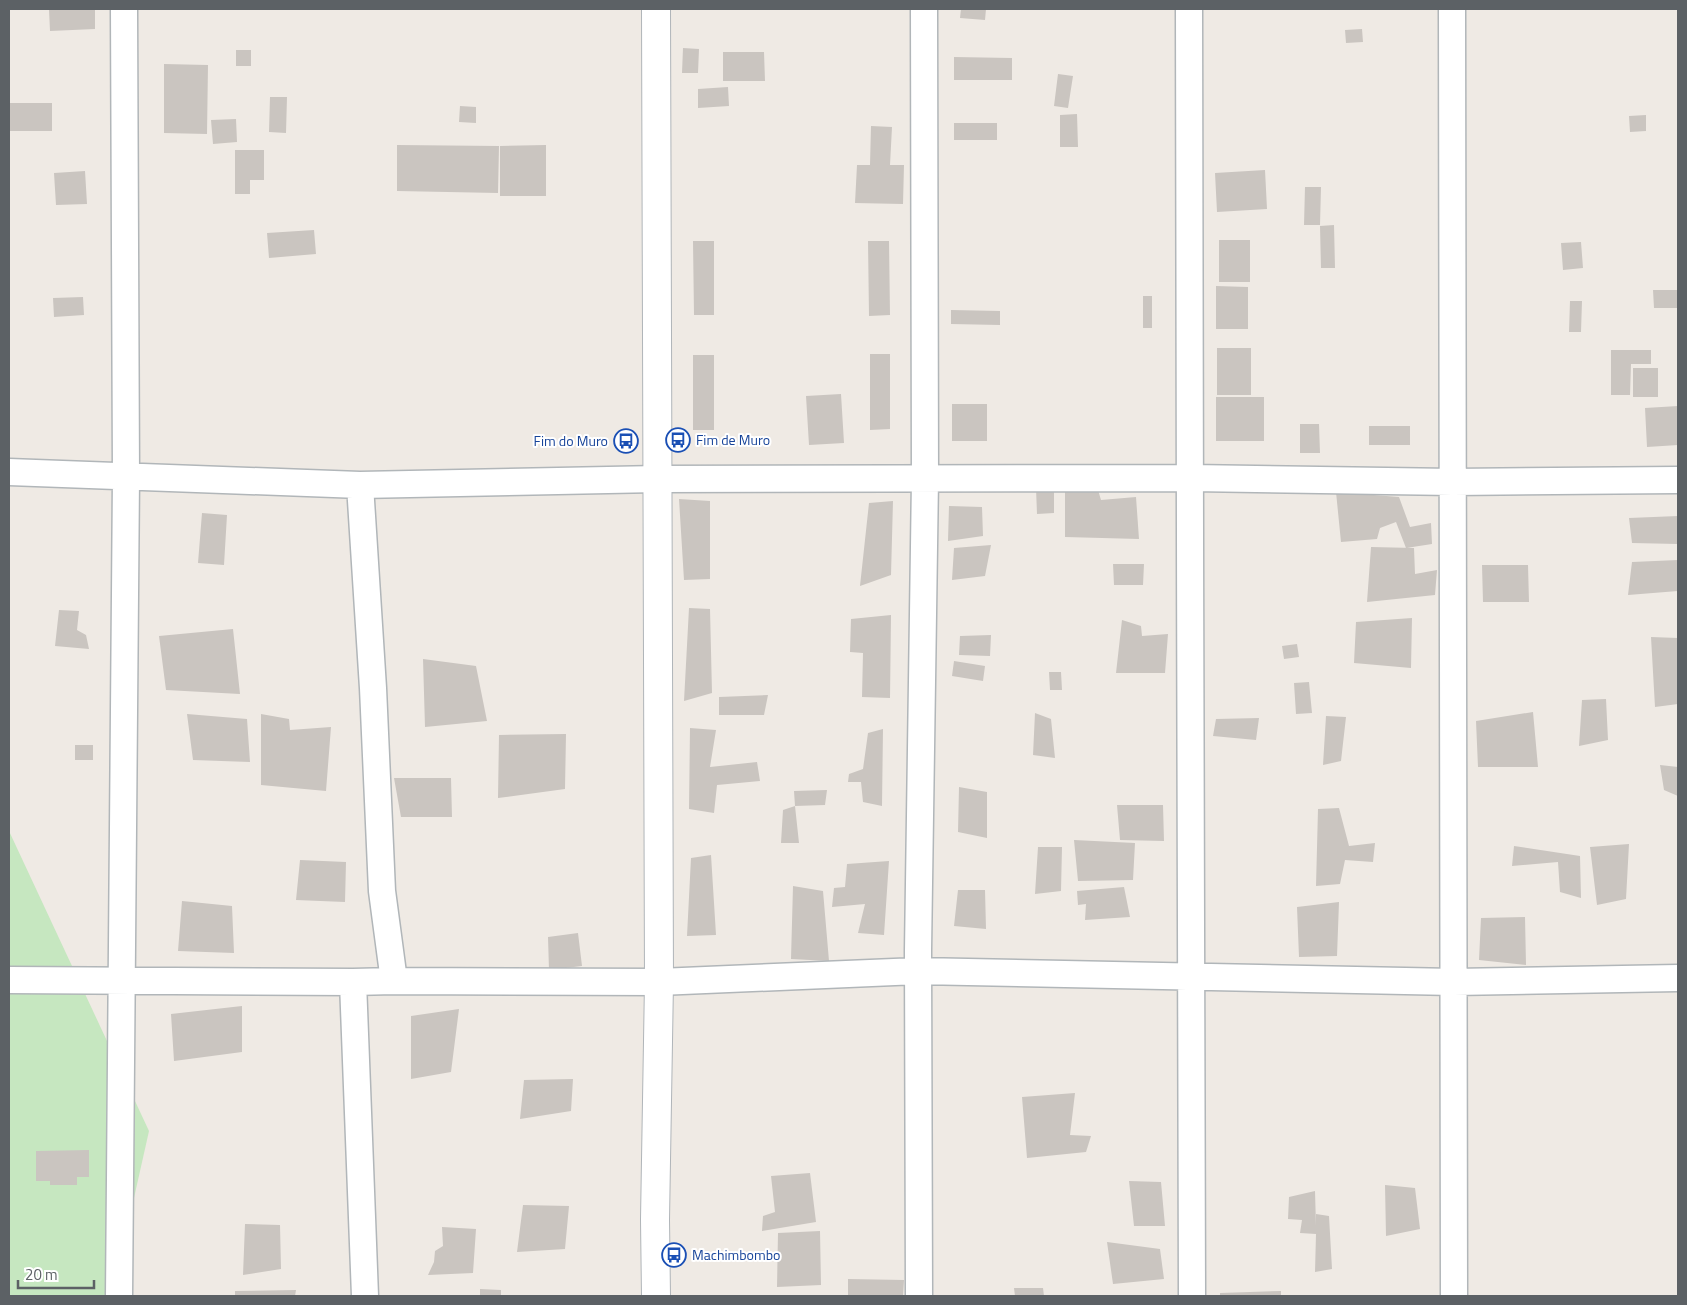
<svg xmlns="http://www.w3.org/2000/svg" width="1687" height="1305" font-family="'Titillium Web',sans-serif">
	<rect width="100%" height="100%" fill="#efeae4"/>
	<!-- green -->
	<path fill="#c6e7c0" d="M 9,831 L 149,1131 L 112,1296 L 9,1296 Z"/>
	<!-- building -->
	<path fill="#cac5c0" d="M 49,9 L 95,9 L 95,29 L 50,31 Z
		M 961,9 L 986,9 L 985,20 L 960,18 Z
		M 1362,29 L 1363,42 L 1346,43 L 1345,30 Z
		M 683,48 L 699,49 L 698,73 L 682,73 Z
		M 236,50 L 251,50 L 251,66 L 236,66 Z
		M 723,52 L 764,52 L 765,81 L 723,81 Z
		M 954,57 L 1012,58 L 1012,80 L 954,80 Z
		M 164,64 L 208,65 L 207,134 L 164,133 Z
		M 1058,74 L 1073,76 L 1068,108 L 1054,106 Z
		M 728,87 L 729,106 L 698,108 L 698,89 Z
		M 270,97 L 287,97 L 286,133 L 269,132 Z
		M 9,103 L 52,103 L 52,131 L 9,131 Z
		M 460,106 L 476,107 L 476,123 L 459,122 Z
		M 1077,114 L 1078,147 L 1060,147 L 1060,115 Z
		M 1646,115 L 1646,131 L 1630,132 L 1629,116 Z
		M 236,119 L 237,142 L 213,144 L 211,120 Z
		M 954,123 L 997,123 L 997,140 L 954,140 Z
		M 871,126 L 892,127 L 890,165 L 904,165 L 903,204 L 855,203 L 857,165 L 870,165 Z
		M 397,145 L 499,146 L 498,193 L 397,191 Z
		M 546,145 L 546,196 L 500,196 L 500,146 Z
		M 235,150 L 264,150 L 264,180 L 250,180 L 250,194 L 235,194 Z
		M 1265,170 L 1267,209 L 1217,212 L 1215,173 Z
		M 85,171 L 87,204 L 56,205 L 54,173 Z
		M 1305,187 L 1321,187 L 1320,225 L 1304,225 Z
		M 1334,225 L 1335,268 L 1321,268 L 1320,226 Z
		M 314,230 L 316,254 L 269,258 L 267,233 Z
		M 1219,240 L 1250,240 L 1250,282 L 1219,282 Z
		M 693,241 L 714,241 L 714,315 L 694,315 Z
		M 868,241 L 889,241 L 890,315 L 869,316 Z
		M 1581,242 L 1583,268 L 1563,270 L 1561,243 Z
		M 1216,286 L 1248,287 L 1248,329 L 1216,329 Z
		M 1653,290 L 1678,290 L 1678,308 L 1654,308 Z
		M 1143,296 L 1152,296 L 1152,328 L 1143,328 Z
		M 83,297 L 84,315 L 54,317 L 53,298 Z
		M 1570,301 L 1582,301 L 1581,332 L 1569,332 Z
		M 951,310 L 1000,311 L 1000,325 L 951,324 Z
		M 1217,348 L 1251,348 L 1251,395 L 1217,395 Z
		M 1611,350 L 1651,350 L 1651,364 L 1631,364 L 1630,395 L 1611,395 Z
		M 870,354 L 890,354 L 890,429 L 870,430 Z
		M 693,355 L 714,355 L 714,430 L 693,430 Z
		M 1633,368 L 1658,368 L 1658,397 L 1633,397 Z
		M 841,394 L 844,443 L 809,445 L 806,396 Z
		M 1216,397 L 1264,397 L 1264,441 L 1216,441 Z
		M 952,404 L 987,404 L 987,441 L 952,441 Z
		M 1678,406 L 1678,445 L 1647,447 L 1645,408 Z
		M 1300,424 L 1319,424 L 1320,453 L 1300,453 Z
		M 1369,426 L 1410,426 L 1410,445 L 1369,445 Z
		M 1054,487 L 1054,513 L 1037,514 L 1036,488 Z
		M 1065,488 L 1098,490 L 1101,500 L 1136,497 L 1139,539 L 1065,537 Z
		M 1336,492 L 1399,497 L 1410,527 L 1431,523 L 1432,544 L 1406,548 L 1396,522 L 1380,528 L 1377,539 L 1341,542 Z
		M 679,499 L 710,501 L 710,579 L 684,580 Z
		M 893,501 L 891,575 L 860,586 L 869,503 Z
		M 949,506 L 982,507 L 983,536 L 948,541 Z
		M 202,513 L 227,515 L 224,565 L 198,563 Z
		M 1678,516 L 1678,544 L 1632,543 L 1629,518 Z
		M 991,545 L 985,576 L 952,580 L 954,548 Z
		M 1371,547 L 1414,548 L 1415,574 L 1437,570 L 1435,595 L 1367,602 Z
		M 1678,560 L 1678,591 L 1628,595 L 1632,562 Z
		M 1113,564 L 1144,564 L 1143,585 L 1114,585 Z
		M 1482,565 L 1528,565 L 1529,602 L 1483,602 Z
		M 689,608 L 710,609 L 712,693 L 684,701 Z
		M 59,610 L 79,611 L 77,630 L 86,635 L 89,649 L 55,646 Z
		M 891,615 L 890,698 L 862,697 L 863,653 L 850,652 L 851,619 Z
		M 1412,618 L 1411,668 L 1354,663 L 1356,622 Z
		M 1122,620 L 1141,626 L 1142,636 L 1168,634 L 1165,673 L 1116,673 Z
		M 233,629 L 240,694 L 166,690 L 159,636 Z
		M 991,635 L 990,656 L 959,655 L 960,636 Z
		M 1651,637 L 1678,638 L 1678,704 L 1655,707 Z
		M 1297,644 L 1299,657 L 1284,659 L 1282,646 Z
		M 423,659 L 476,666 L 487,721 L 425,727 Z
		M 954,661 L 985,666 L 983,681 L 952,676 Z
		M 1049,672 L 1061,672 L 1062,690 L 1050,690 Z
		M 1309,682 L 1312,713 L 1296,714 L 1294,683 Z
		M 768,695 L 764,715 L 719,715 L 719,697 Z
		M 1606,699 L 1608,740 L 1579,746 L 1582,700 Z
		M 1533,712 L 1538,767 L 1478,767 L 1476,721 Z
		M 1035,713 L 1051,719 L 1055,758 L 1033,755 Z
		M 187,714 L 247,719 L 250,762 L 193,760 Z
		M 261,714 L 289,719 L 290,730 L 331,727 L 326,791 L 261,785 Z
		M 1326,716 L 1346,717 L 1341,761 L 1323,765 Z
		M 1259,718 L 1256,740 L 1213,736 L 1216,719 Z
		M 690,728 L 716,730 L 710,767 L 757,762 L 760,781 L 717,785 L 714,813 L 689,809 Z
		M 883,729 L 882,806 L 863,802 L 861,782 L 848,782 L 849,774 L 863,769 L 868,733 Z
		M 566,734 L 565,789 L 498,798 L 499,735 Z
		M 75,745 L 93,745 L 93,760 L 75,760 Z
		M 1660,765 L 1678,767 L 1678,796 L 1664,790 Z
		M 394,778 L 451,778 L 452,817 L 401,817 Z
		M 959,787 L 987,792 L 987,838 L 958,832 Z
		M 827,790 L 825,805 L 795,806 L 794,791 Z
		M 1117,805 L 1163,805 L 1164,841 L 1120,840 Z
		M 795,806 L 799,843 L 781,843 L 783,810 Z
		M 1339,808 L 1349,846 L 1375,843 L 1373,862 L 1345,860 L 1340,884 L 1316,886 L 1318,809 Z
		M 1074,840 L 1135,843 L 1133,880 L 1078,881 Z
		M 1629,844 L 1626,899 L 1597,905 L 1590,847 Z
		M 1514,846 L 1580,856 L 1581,898 L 1560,892 L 1558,862 L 1512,866 Z
		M 1038,847 L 1062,847 L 1061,891 L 1035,894 Z
		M 711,855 L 716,935 L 687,936 L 691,858 Z
		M 300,860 L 346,862 L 345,902 L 296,900 Z
		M 889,861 L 884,935 L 858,933 L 865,904 L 832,907 L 834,888 L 845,887 L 847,864 Z
		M 793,886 L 823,891 L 829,961 L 791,959 Z
		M 1124,887 L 1130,917 L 1085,920 L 1086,904 L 1078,905 L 1077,891 Z
		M 958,890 L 985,890 L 986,929 L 954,926 Z
		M 182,901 L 232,906 L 234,953 L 178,951 Z
		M 1339,902 L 1337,956 L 1299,957 L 1297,907 Z
		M 1525,917 L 1526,965 L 1479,960 L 1481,918 Z
		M 578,933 L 582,966 L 549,970 L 548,937 Z
		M 242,1006 L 242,1052 L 174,1061 L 171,1014 Z
		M 459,1009 L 451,1072 L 411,1079 L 411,1016 Z
		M 573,1079 L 571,1111 L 520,1119 L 524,1080 Z
		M 1075,1093 L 1070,1135 L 1091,1136 L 1086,1152 L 1027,1158 L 1022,1097 Z
		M 89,1150 L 89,1177 L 77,1177 L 77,1185 L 50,1185 L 50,1181 L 36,1181 L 36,1151 Z
		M 810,1173 L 816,1222 L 762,1231 L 763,1216 L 775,1212 L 771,1176 Z
		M 1129,1181 L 1161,1182 L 1165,1226 L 1134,1226 Z
		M 1385,1185 L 1415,1188 L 1420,1229 L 1386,1236 Z
		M 1315,1191 L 1316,1226 L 1316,1214 L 1329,1216 L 1332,1269 L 1315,1272 L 1316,1234 L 1300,1233 L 1302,1220 L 1288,1219 L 1289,1197 Z
		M 523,1205 L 569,1206 L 565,1249 L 517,1252 Z
		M 245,1224 L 280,1225 L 281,1269 L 243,1275 Z
		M 442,1227 L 476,1229 L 473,1273 L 428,1275 L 434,1262 L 435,1251 L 443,1246 Z
		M 820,1231 L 821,1285 L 777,1287 L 778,1233 Z
		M 1107,1242 L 1160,1249 L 1164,1279 L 1113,1284 Z
		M 848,1279 L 904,1280 L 903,1296 L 848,1296 Z
		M 1014,1288 L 1043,1288 L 1044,1296 L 1015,1296 Z
		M 480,1289 L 501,1290 L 501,1296 L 480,1296 Z
		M 296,1290 L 295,1296 L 235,1296 L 235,1291 Z
		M 1281,1291 L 1281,1296 L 1220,1296 L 1220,1293 Z"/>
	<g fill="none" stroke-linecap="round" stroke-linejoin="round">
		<!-- street casing -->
		<g stroke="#b1b6b9" stroke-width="29">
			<path id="street" d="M 1189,9 C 1191,438 1189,867 1192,1296
				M 1452,9 L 1454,1296
				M 9,472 L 360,485 L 658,479 L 1192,478 L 1453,482 L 1678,480
				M 360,485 L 373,688 L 382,891 L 394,981
				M 9,980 L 353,982 L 394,981 L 659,982 L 918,971 L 1454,982 L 1678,978
				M 353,982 L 365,1296
				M 119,1296 L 126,477 L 124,9
				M 919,1296 L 918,951 L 925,479 L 924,9"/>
		</g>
		<!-- secondary casing -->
		<g stroke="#b0b5b9" stroke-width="30">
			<path id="secondary" d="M 656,1296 L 655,1220 L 659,982 L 656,9"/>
		</g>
		<!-- street -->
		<use href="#street" stroke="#fff" stroke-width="26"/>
		<!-- secondary -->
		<use href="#secondary" stroke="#fff" stroke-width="28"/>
	</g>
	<!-- icons -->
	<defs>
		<g id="bus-ring" transform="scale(1.25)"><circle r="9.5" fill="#fff" stroke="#1a4fb4" stroke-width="1.5"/><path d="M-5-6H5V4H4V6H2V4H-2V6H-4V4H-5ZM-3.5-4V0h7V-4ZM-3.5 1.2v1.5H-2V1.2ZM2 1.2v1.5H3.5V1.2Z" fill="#1a4fb4"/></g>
	</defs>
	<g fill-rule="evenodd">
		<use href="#bus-ring" x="678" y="440"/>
		<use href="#bus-ring" x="626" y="441"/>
		<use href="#bus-ring" x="674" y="1255"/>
	</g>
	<g text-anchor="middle" stroke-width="4" stroke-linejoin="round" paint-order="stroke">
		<!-- transit labels -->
		<g font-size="14" fill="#164399" stroke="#fff" text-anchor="start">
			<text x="696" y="445">Fim de Muro</text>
			<text x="608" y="446" text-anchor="end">Fim do Muro</text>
			<text x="692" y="1260">Machimbombo</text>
		</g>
	</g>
	<!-- border -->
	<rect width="1687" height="1305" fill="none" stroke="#5c6165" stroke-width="20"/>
	<!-- scale -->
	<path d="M18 1280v8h76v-8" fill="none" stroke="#5c6165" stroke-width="2.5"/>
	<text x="25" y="1280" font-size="15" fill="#5c6165" stroke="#ffffff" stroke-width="4" paint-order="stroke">20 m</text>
</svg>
